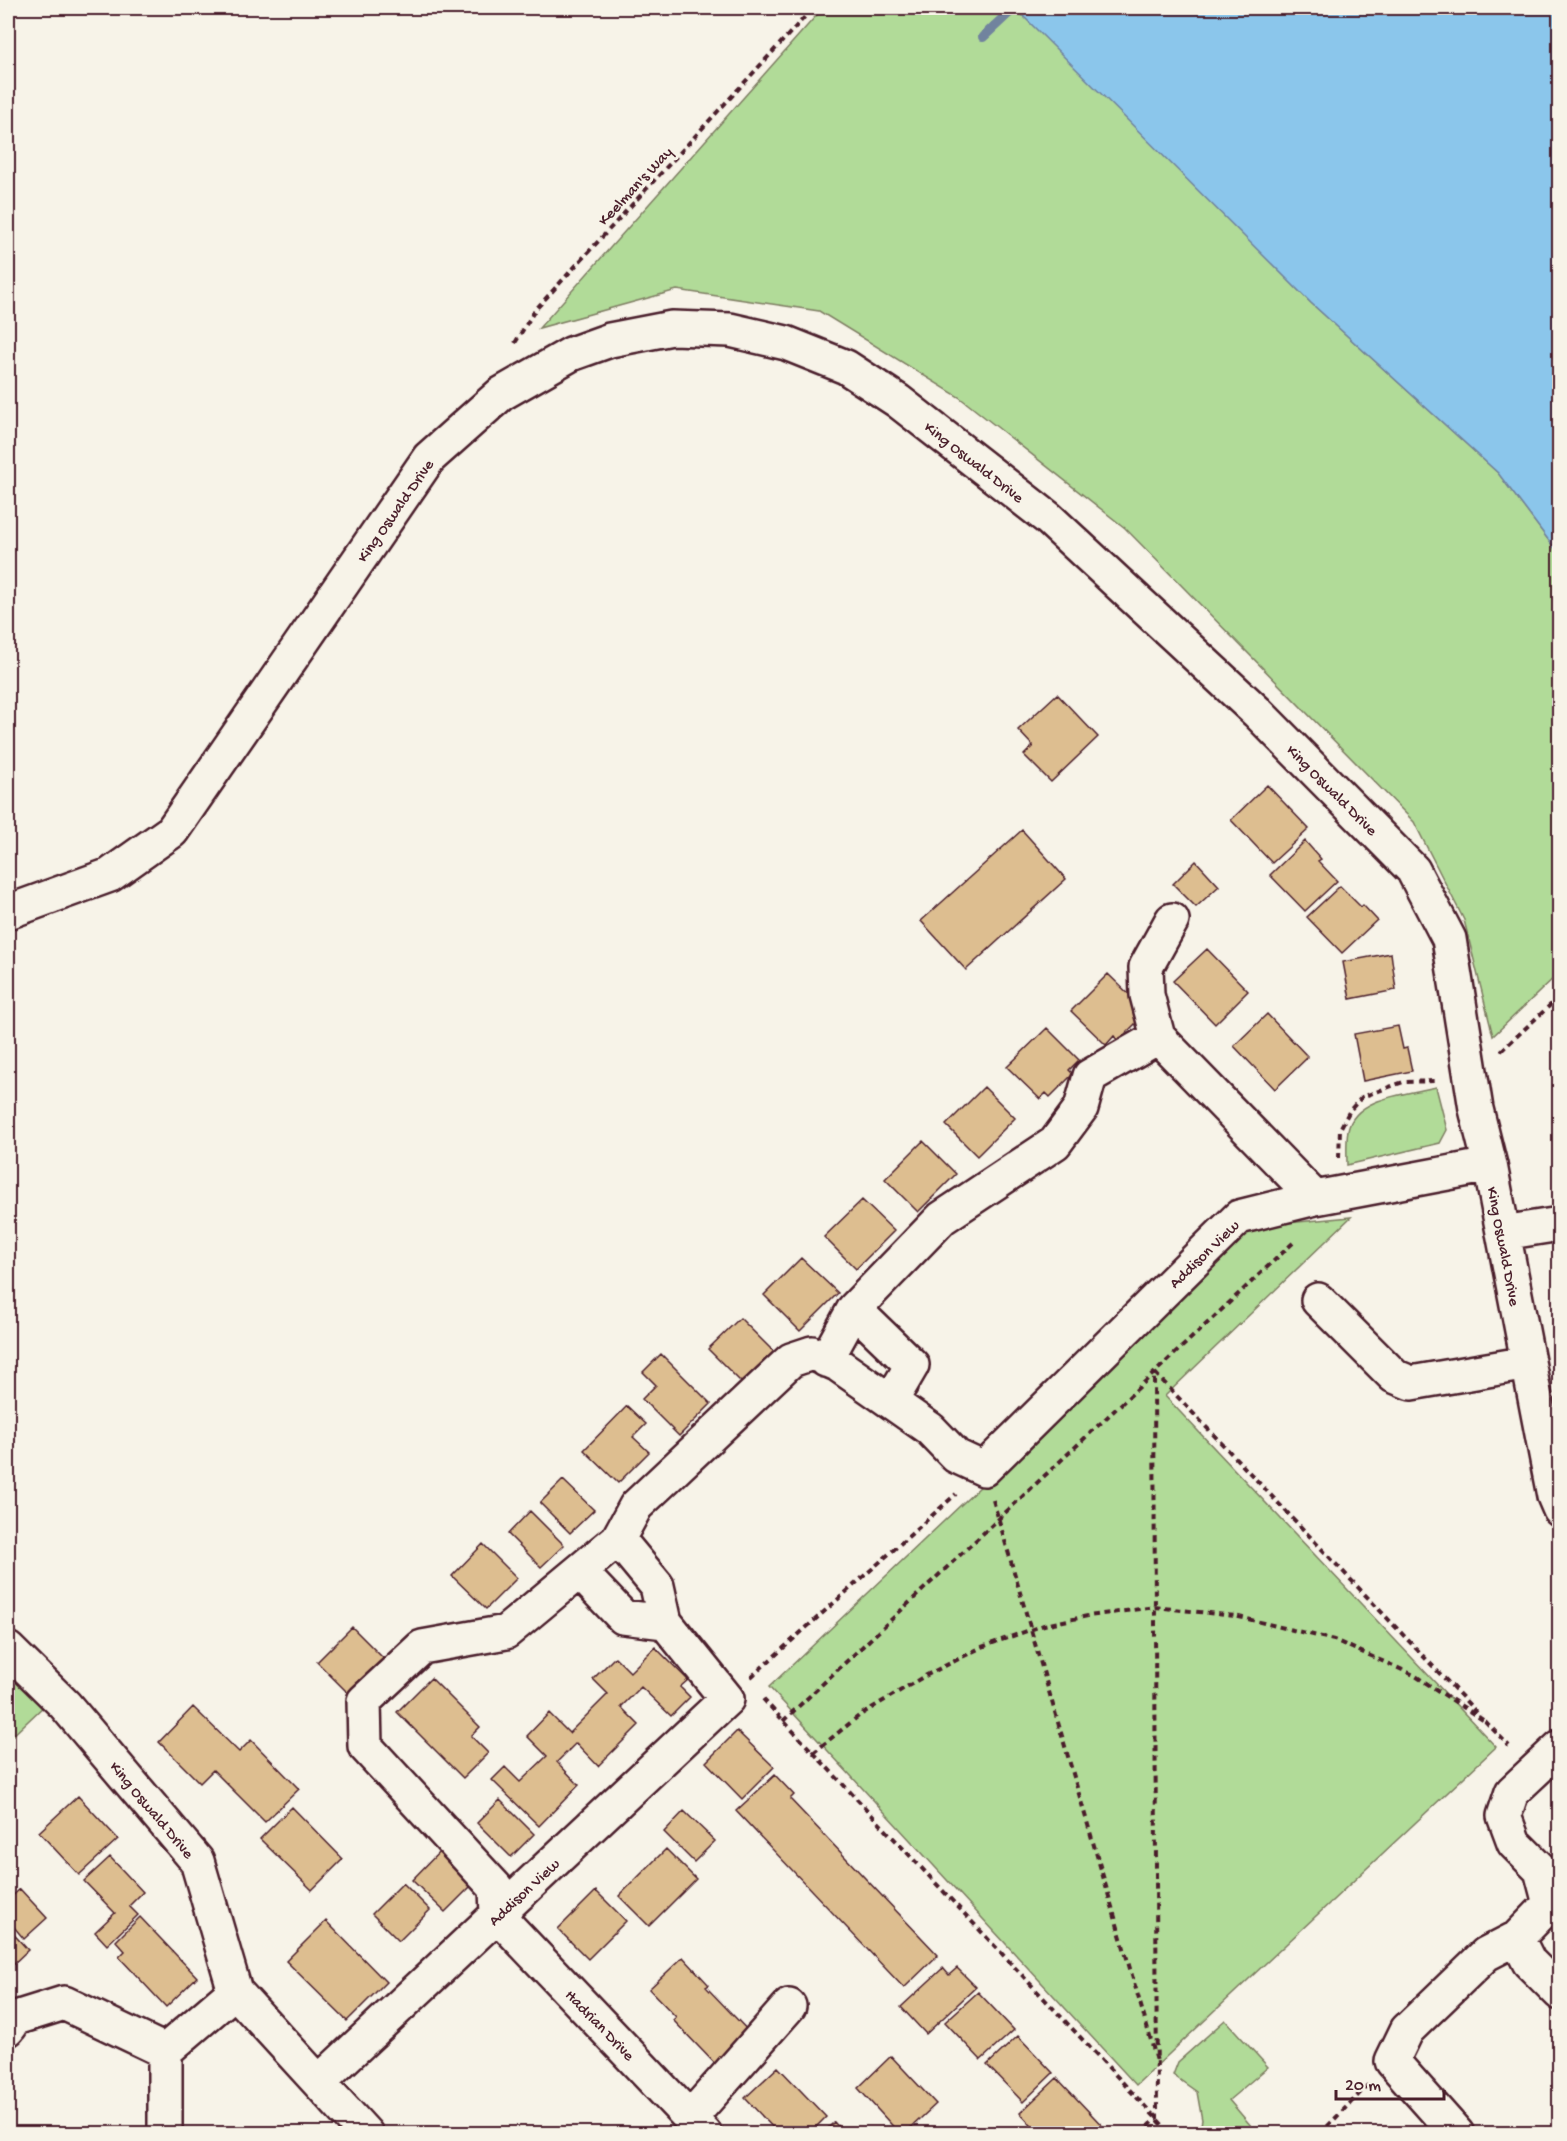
<svg xmlns="http://www.w3.org/2000/svg" width="1567" height="2141" font-family="'Gochi Hand',sans-serif">
	<rect width="100%" height="100%" fill="#f7f3e8"/>
	<filter id="ink" filterUnits="userSpaceOnUse"><feTurbulence type="fractalNoise" baseFrequency=".0167" numOctaves="2"/><feDisplacementMap in="SourceGraphic" scale="12" xChannelSelector="R" yChannelSelector="G"/><feConvolveMatrix kernelMatrix="1 2 1 2 8 2 1 2 1" color-interpolation-filters="sRGB"/></filter>
	<g filter="url(#ink)">
		<!-- green -->
		<path fill="#b1db98" stroke="#7e7d62" stroke-width="1.5" d="M 823,8 L 1021,8 L 1311,303 L 1498,473 L 1559,554 L 1559,973 L 1493,1036 L 1464,920 L 1414,822 L 1125,528 L 959,397 L 819,311 L 677,290 L 539,328 Z
			M 1436,1087 L 1447,1130 L 1440,1143 L 1347,1165 C 1347,1154 1346,1142 1348,1131 C 1354,1097 1408,1094 1436,1087 Z
			M 1351,1217 L 1165,1396 L 1496,1747 L 1136,2085 L 769,1687 L 1255,1226 Z
			M 8,1670 L 47,1703 L 8,1740 Z
			M 1225,2020 L 1268,2067 L 1229,2100 L 1257,2133 L 1199,2133 L 1202,2120 L 1197,2092 L 1173,2075 L 1178,2062 Z"/>
		<!-- water -->
		<path fill="#8bc6eb" stroke="#71839e" stroke-width="1.5" d="M 1015,8 L 1559,8 L 1559,554 L 1498,473 L 1311,303 Z"/>
		<g fill="none" stroke-linecap="round" stroke-linejoin="round">
			<!-- stream -->
			<path stroke="#71839e" stroke-width="10" d="M 983,37 L 1014,8"/>
		</g>
		<!-- building -->
		<path fill="#ddbe90" stroke="#4a1f2b" stroke-width="1.5" d="M 1057,694 L 1098,737 L 1051,782 L 1024,755 L 1033,746 L 1018,730 Z
			M 1267,785 L 1309,829 L 1272,863 L 1231,820 Z
			M 1022,830 L 1066,879 L 966,970 L 921,921 Z
			M 1305,841 L 1321,859 L 1318,861 L 1337,881 L 1305,911 L 1270,875 Z
			M 1196,861 L 1219,886 L 1196,907 L 1173,884 Z
			M 1340,886 L 1361,907 L 1363,905 L 1377,920 L 1342,953 L 1307,917 Z
			M 1207,949 L 1248,991 L 1215,1024 L 1173,981 Z
			M 1391,953 L 1396,990 L 1350,999 L 1343,962 Z
			M 1108,974 L 1143,1008 L 1135,1016 L 1139,1020 L 1118,1041 L 1114,1036 L 1106,1045 L 1071,1011 Z
			M 1267,1014 L 1308,1057 L 1275,1089 L 1234,1046 Z
			M 1398,1026 L 1403,1049 L 1407,1048 L 1412,1071 L 1363,1081 L 1354,1034 Z
			M 1047,1028 L 1079,1060 L 1069,1070 L 1073,1074 L 1050,1097 L 1046,1093 L 1040,1099 L 1007,1067 Z
			M 984,1087 L 1015,1118 L 977,1156 L 946,1125 Z
			M 923,1141 L 956,1174 L 918,1212 L 885,1179 Z
			M 862,1200 L 894,1231 L 856,1269 L 824,1237 Z
			M 801,1258 L 838,1293 L 800,1331 L 764,1295 Z
			M 740,1318 L 776,1354 L 745,1386 L 708,1349 Z
			M 661,1354 L 711,1404 L 679,1436 L 642,1399 L 656,1385 L 643,1372 Z
			M 627,1406 L 646,1424 L 633,1437 L 649,1452 L 618,1483 L 584,1450 Z
			M 563,1480 L 594,1510 L 570,1533 L 540,1503 Z
			M 530,1511 L 564,1545 L 541,1567 L 508,1534 Z
			M 483,1544 L 517,1578 L 486,1609 L 452,1576 Z
			M 352,1627 L 387,1662 L 352,1697 L 317,1662 Z
			M 655,1647 L 688,1680 L 680,1687 L 690,1697 L 671,1716 L 641,1687 L 621,1707 L 639,1725 L 598,1766 L 576,1743 L 557,1762 L 579,1785 L 539,1826 L 492,1780 L 505,1767 L 520,1782 L 547,1756 L 527,1736 L 549,1713 L 569,1733 L 608,1694 L 593,1679 L 615,1657 L 630,1672 Z
			M 431,1678 L 480,1727 L 471,1736 L 488,1753 L 463,1778 L 397,1712 Z
			M 193,1707 L 239,1752 L 251,1740 L 299,1789 L 265,1822 L 213,1770 L 200,1783 L 159,1742 Z
			M 737,1731 L 774,1767 L 742,1799 L 706,1762 Z
			M 775,1775 L 794,1795 L 790,1799 L 938,1955 L 904,1988 L 736,1811 Z
			M 78,1796 L 118,1839 L 79,1875 L 39,1832 Z
			M 500,1800 L 534,1834 L 511,1857 L 477,1823 Z
			M 292,1807 L 343,1859 L 312,1890 L 260,1839 Z
			M 684,1811 L 715,1841 L 694,1862 L 664,1832 Z
			M 444,1847 L 477,1880 L 445,1912 L 412,1880 Z
			M 666,1849 L 696,1879 L 649,1926 L 619,1896 Z
			M 110,1857 L 143,1892 L 129,1906 L 138,1915 L 107,1945 L 95,1932 L 115,1913 L 84,1881 Z
			M 403,1883 L 430,1910 L 399,1941 L 372,1914 Z
			M 20,1889 L 47,1918 L 24,1939 L 8,1920 L 8,1900 Z
			M 596,1891 L 626,1921 L 588,1959 L 558,1929 Z
			M 140,1917 L 197,1977 L 166,2007 L 119,1957 L 125,1951 L 116,1941 Z
			M 326,1921 L 386,1982 L 347,2021 L 286,1961 Z
			M 8,1928 L 28,1950 L 8,1969 Z
			M 683,1957 L 709,1985 L 706,1987 L 755,2038 L 721,2070 L 673,2020 L 676,2017 L 649,1989 Z
			M 943,1968 L 949,1975 L 957,1968 L 976,1987 L 926,2034 L 901,2007 Z
			M 978,1992 L 1014,2030 L 981,2060 L 945,2022 Z
			M 1018,2036 L 1053,2073 L 1023,2102 L 987,2065 Z
			M 891,2056 L 936,2104 L 904,2134 L 900,2134 L 858,2088 Z
			M 778,2067 L 826,2117 L 809,2134 L 779,2134 L 745,2098 Z
			M 1057,2078 L 1110,2134 L 1039,2134 L 1020,2113 Z
			M 834,2122 L 845,2134 L 822,2134 Z"/>
		<g fill="none" stroke-linecap="round" stroke-linejoin="round">
			<!-- minor casing -->
			<g stroke="#4a1f2b" stroke-width="38">
				<path id="minor" d="M 8,912 L 110,875 L 172,831 L 429,458 L 501,394 L 571,354 L 610,340 L 672,328 L 730,330 L 786,343 L 846,367 L 898,401 L 1048,518 L 1257,712 L 1413,870 L 1449,939 L 1476,1109 L 1490,1165 L 1554,1496 L 1560,1510
					M 1158,1037 L 1147,995 L 1146,967 L 1172,920
					M 1503,1233 L 1560,1224
					M 1318,1300 L 1394,1376 L 1411,1383 L 1528,1363
					M 854,1309 L 912,1365 L 891,1401
					M 826,1360 L 854,1309 L 942,1218 L 1055,1143 L 1081,1108 L 1090,1076 L 1158,1037 L 1315,1198
					M 618,1539 L 506,1632 L 422,1647 L 364,1701 L 365,1746 L 496,1888 L 497,1915 L 705,2134
					M 580,1572 L 623,1617 L 665,1622
					M 8,1649 L 65,1705 L 197,1861 L 235,1991 L 366,2134
					M 1560,1747 L 1512,1792 L 1504,1816 L 1514,1843 L 1541,1870 L 1550,1904 L 1517,1938 L 1529,1962 L 1560,1993
					M 8,2029 L 16,2018 L 64,2003 L 165,2051
					M 319,2082 L 727,1699 L 665,1622 L 657,1586 L 618,1539 L 636,1506 L 791,1360 L 812,1353 L 837,1364 L 930,1429 L 956,1456 L 984,1469 L 1239,1217 L 1315,1198 L 1490,1165
					M 690,2118 L 789,2006
					M 165,2134 L 165,2051 L 235,1991
					M 1457,2134 L 1392,2061 L 1407,2030 L 1486,1954 L 1517,1938"/>
			</g>
			<!-- path -->
			<path stroke="#4a1f2b" stroke-width="4" stroke-dasharray="6 4.5" stroke-linecap="butt" d="M 515,343 L 535,310 L 813,8
				M 1501,1051 L 1560,996
				M 1339,1158 L 1340,1129 L 1350,1110 L 1362,1097 L 1403,1082 L 1436,1081
				M 1155,1373 L 1480,1716
				M 993,1500 L 1157,2061
				M 751,1677 L 956,1494
				M 763,1699 L 1171,2134
				M 783,1721 L 1295,1241
				M 1485,1721 L 1509,1746
				M 813,1753 L 860,1715 L 923,1677 L 982,1647 L 1044,1625 L 1088,1616 L 1155,1607 L 1235,1616 L 1334,1640 L 1414,1675 L 1486,1722
				M 1141,2134 L 1157,2118 L 1154,1373
				M 1320,2134 L 1368,2085"/>
			<!-- minor -->
			<use href="#minor" stroke="#f7f3e8" stroke-width="33"/>
		</g>
	</g>
	<g text-anchor="middle" stroke-width="6" stroke-linejoin="round" paint-order="stroke">
		<!-- street labels -->
		<g font-size="16" fill="#4a1f2b" stroke="#f7f3e8">
			<text transform="translate(634 185) rotate(-47)" y="6">Keelman's Way</text>
			<text transform="translate(975 461) rotate(38)" y="6">King Oswald Drive</text>
			<text transform="translate(394 510) rotate(-55)" y="6">King Oswald Drive</text>
			<text transform="translate(1333 789) rotate(45)" y="6">King Oswald Drive</text>
			<text transform="translate(1505 1246) rotate(79)" y="6">King Oswald Drive</text>
			<text transform="translate(1203 1253) rotate(-44)" y="6">Addison View</text>
			<text transform="translate(153 1809) rotate(50)" y="6">King Oswald Drive</text>
			<text transform="translate(523 1891) rotate(-43)" y="6">Addison View</text>
			<text transform="translate(601 2024) rotate(46)" y="6">Hadrian Drive</text>
		</g>
	</g>
	<!-- margin -->
	<rect width="1567" height="2141" fill="none" stroke="#f7f3e8" stroke-width="30"/>
	<rect x="15" y="15" width="1537" height="2111" fill="none" stroke="#4a1f2b" stroke-width="2" filter="url(#ink)"/>
	<!-- scale -->
	<path d="M1336 2090v9h108v-9" fill="none" stroke="#4a1f2b" stroke-width="3"/>
	<text x="1345" y="2090" font-size="18" fill="#4a1f2b" stroke="#f7f3e8" stroke-width="4.5" paint-order="stroke">20 m</text>
</svg>
